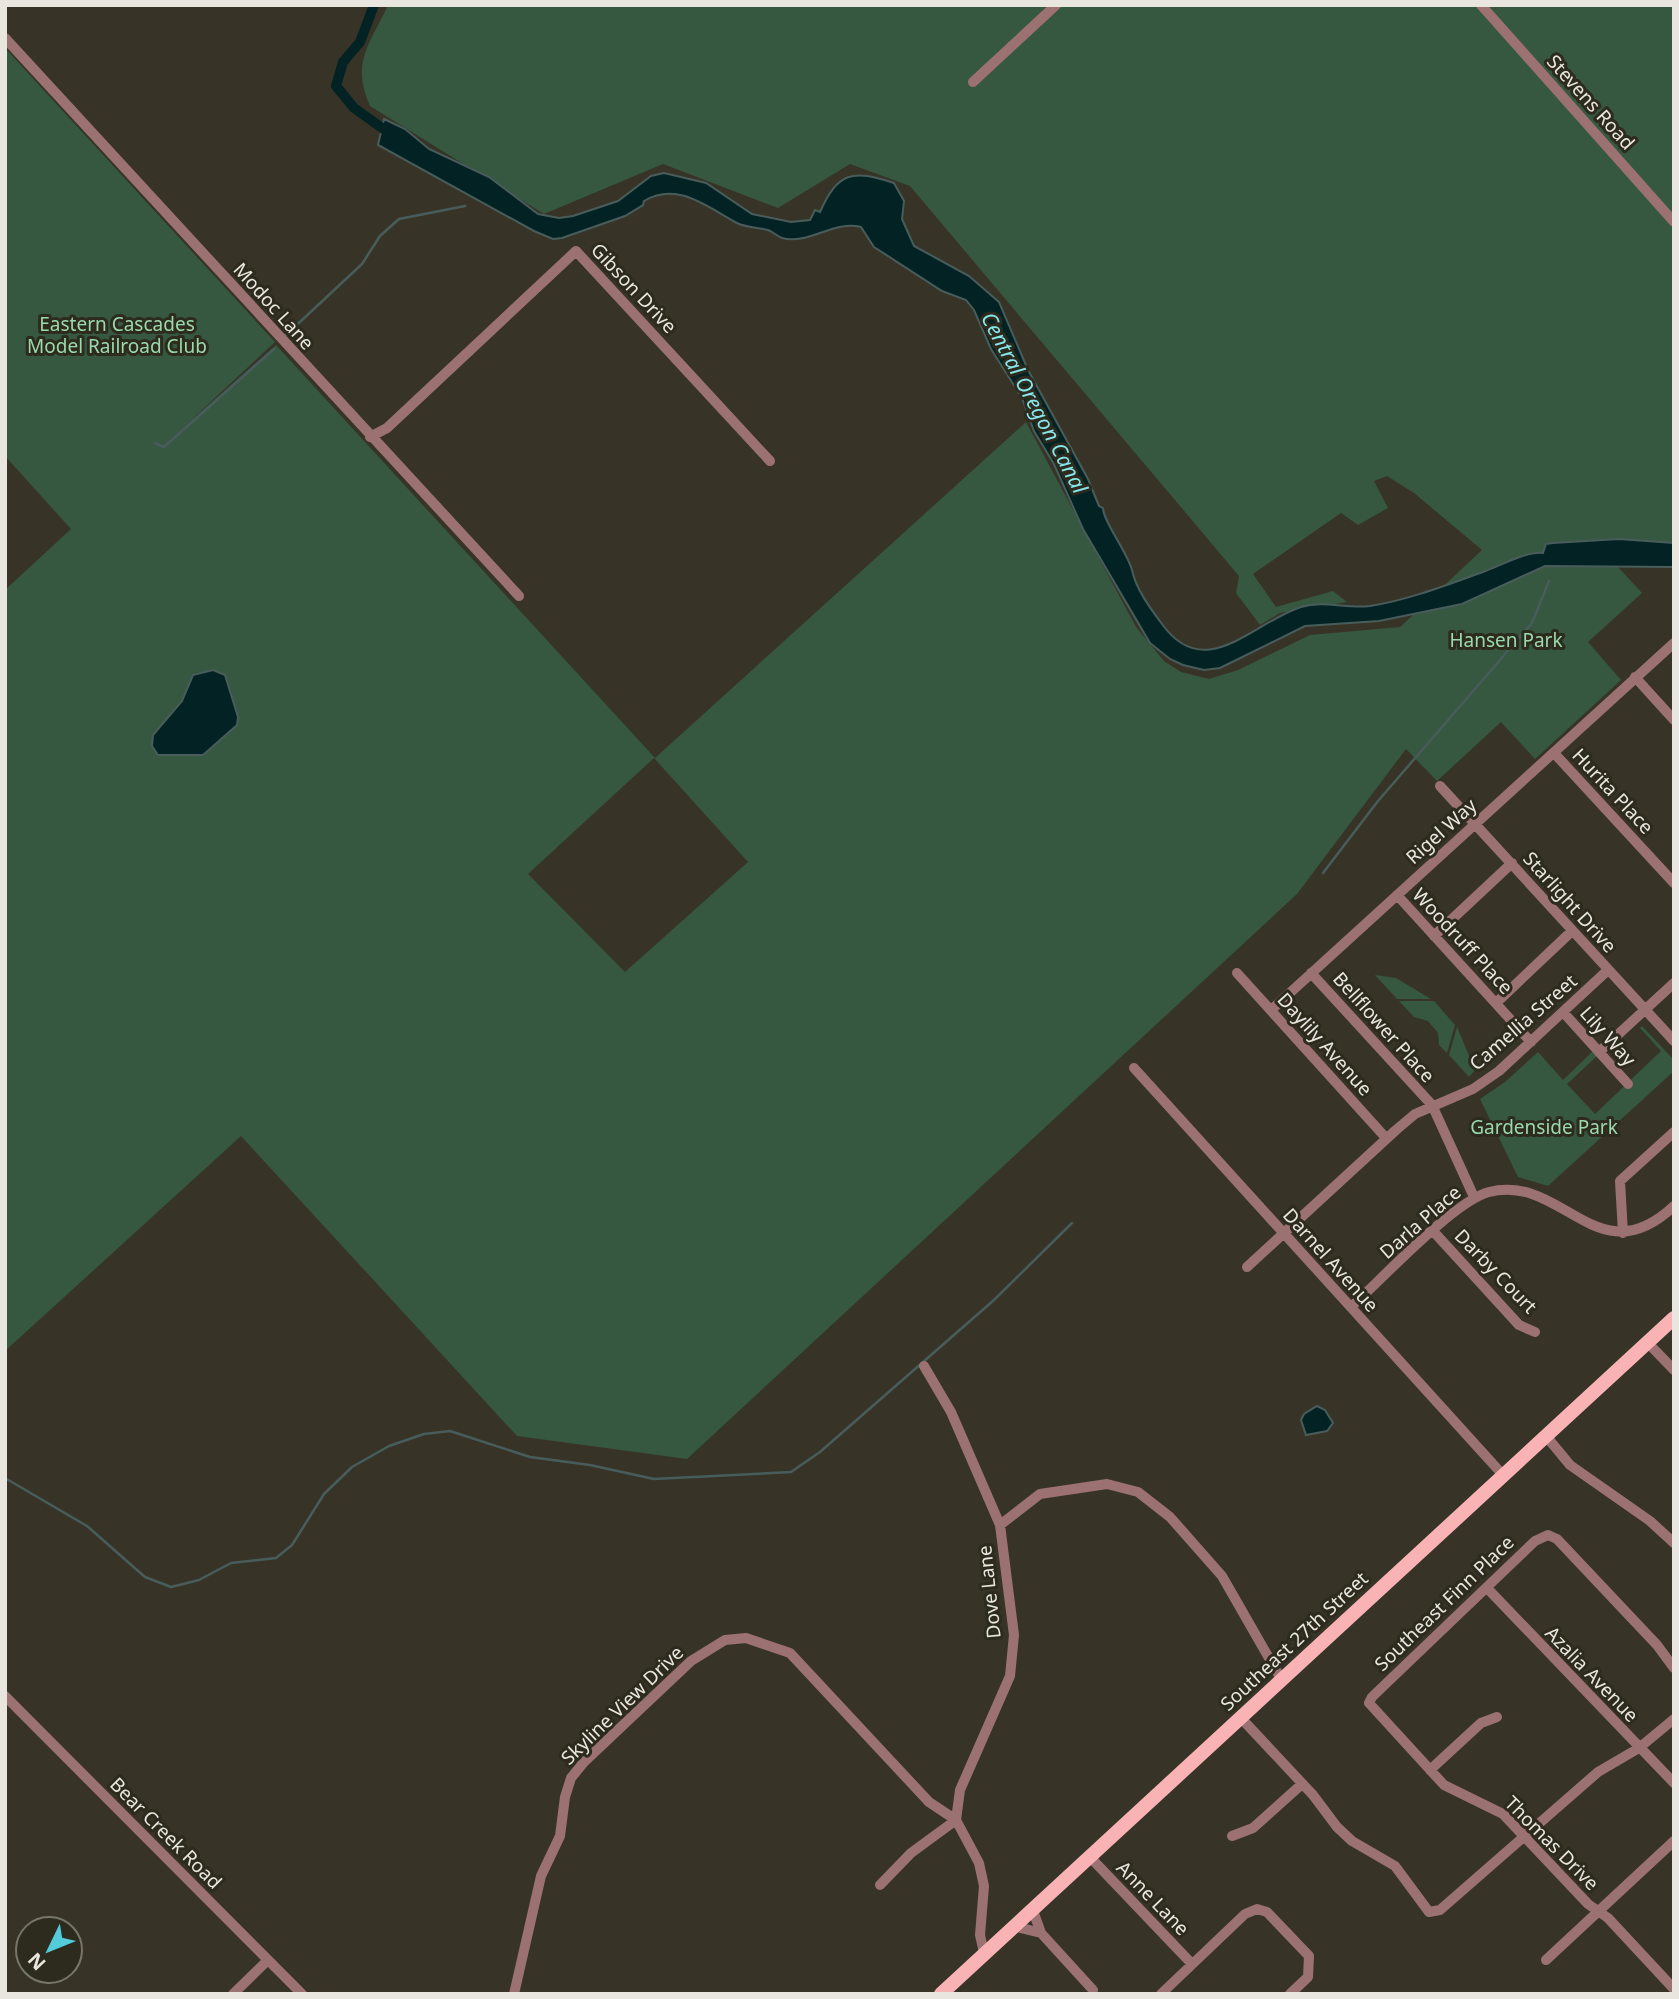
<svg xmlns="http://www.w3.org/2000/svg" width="1679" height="1999" font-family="'Noto Sans',sans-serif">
	<rect width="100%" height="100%" fill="#373427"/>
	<!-- green -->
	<path fill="#365740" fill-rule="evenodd" d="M 388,5 L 1674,5 L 1674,543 L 1593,540 L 1642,593 L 1588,642 L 1621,680 L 1535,759 L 1501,722 L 1437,781 L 1406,749 L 1297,894 L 687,1459 L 517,1436 L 241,1136 L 5,1351 L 5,590 L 71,529 L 5,456 L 5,48 L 275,342 L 188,423 L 276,345 L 655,758 L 1026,422 L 1136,627 L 1164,661 L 1181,672 L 1209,679 L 1238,670 L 1310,635 L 1400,627 L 1482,550 L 1414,493 L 1387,476 L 1374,481 L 1388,508 L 1358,525 L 1341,513 L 1253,574 L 1276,607 L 1333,591 L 1347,602 L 1280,613 L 1260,625 L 1236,593 L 1239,576 L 910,186 L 850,164 L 778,208 L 663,164 L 544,214 L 370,106 C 351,62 369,46 388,5 ZM 654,758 L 748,862 L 625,972 L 528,874 Z
		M 1375,975 L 1396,978 L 1431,999 L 1397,999 Z
		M 1399,1001 L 1434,1001 L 1455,1025 L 1447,1053 L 1439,1045 L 1438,1033 L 1428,1021 L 1414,1017 Z
		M 1642,1026 L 1674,1060 L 1674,1071 L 1548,1186 L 1518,1177 L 1480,1099 L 1505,1082 L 1538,1052 L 1563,1080 L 1593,1051 L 1597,1056 L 1567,1084 L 1595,1114 L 1661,1051 L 1640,1028 Z
		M 1457,1027 L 1475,1070 L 1469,1077 L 1449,1055 Z"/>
	<!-- water -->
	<path fill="#032223" stroke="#485d5b" stroke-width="2" d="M 384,119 L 405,129 L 429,149 L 489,177 L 538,214 L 559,218 L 573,216 L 618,201 L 651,176 L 664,173 L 706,183 L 752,214 L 791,222 L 810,220 L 815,210 L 820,212 C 838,172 852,169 894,183 L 904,201 L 902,219 L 914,246 L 969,276 L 999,302 L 1028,370 L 1088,479 L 1099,506 L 1103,508 C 1103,521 1127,552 1132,570 C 1136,589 1150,608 1162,624 C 1205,684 1252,623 1301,607 C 1324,600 1347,609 1370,606 C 1408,600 1447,585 1483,572 C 1500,566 1526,551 1543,553 L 1546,544 L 1553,543 L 1619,539 L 1674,543 L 1674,567 L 1545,566 L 1462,604 L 1379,621 L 1305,626 L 1220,668 L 1204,670 L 1183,665 L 1170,659 L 1150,643 L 1083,529 L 1054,464 L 1034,431 L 1022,398 L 991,349 L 974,310 L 966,300 L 942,291 L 874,247 L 861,227 C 834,220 809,245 782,238 C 777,236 773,232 768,230 C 758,227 747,228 737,223 C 707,207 678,181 644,201 L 643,205 L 625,216 L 562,238 L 553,239 L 534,231 L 378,145 Z
		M 213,670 L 225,675 L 238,717 L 237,725 L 203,755 L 158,755 L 152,746 L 153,735 L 182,701 L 193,675 Z
		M 1317,1406 L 1325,1410 L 1333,1423 L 1327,1431 L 1306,1435 L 1301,1420 L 1304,1414 Z"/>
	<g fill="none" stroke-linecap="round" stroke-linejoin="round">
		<!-- stream -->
		<path stroke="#485d5b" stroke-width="2.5" d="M 286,335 L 362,264 L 380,236 L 399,219 L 465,206
			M 155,443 L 164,447 L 274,349
			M 1323,873 L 1378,801 L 1532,623 L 1549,581
			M 5,1478 L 87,1526 L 145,1577 L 171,1587 L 199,1580 L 231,1563 L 276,1558 L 292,1545 L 324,1494 L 352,1467 L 389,1446 L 424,1434 L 450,1431 L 530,1457 L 590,1465 L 654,1479 L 791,1472 L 820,1452 L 994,1300 L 1072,1223"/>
		<!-- canal -->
		<path stroke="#032223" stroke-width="10" d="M 374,5 L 360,42 L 343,62 L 336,86 L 354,108 L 392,135"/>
		<!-- minor -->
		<path stroke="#9c7172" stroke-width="10" d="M 1481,5 L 1674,222
			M 5,38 L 519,596
			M 973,82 L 1056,5
			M 370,437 L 387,428 L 576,251 L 770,461
			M 1635,677 L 1674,720
			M 1554,753 L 1674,883
			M 1440,786 L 1674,1041
			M 1397,895 L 1531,1042
			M 1434,936 L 1512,863
			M 1237,973 L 1386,1138
			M 1311,973 L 1432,1105 L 1474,1197
			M 1496,1003 L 1572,931
			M 1271,1010 L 1674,643
			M 1563,1012 L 1628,1084
			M 1599,1052 L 1674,983
			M 1134,1068 L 1503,1475
			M 1433,1231 L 1519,1325 L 1535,1332
			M 1623,1233 L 1620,1181 L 1674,1132
			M 1247,1267 L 1396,1130 L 1415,1114 L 1473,1089 L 1499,1071 L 1608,970
			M 1351,1307 C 1381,1280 1454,1201 1489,1192 C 1563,1173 1597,1278 1674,1206
			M 1647,1342 L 1674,1370
			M 1546,1436 L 1570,1465 L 1650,1521 L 1674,1543
			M 1000,1525 L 1040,1494 L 1107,1484 L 1138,1492 L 1170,1517 L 1222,1576 L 1281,1679
			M 1487,1588 L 1674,1783
			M 1674,1668 L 1657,1645 L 1557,1539 L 1548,1535 L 1535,1541 L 1372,1697 L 1369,1703 L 1444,1785 L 1503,1814 L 1588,1904 L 1608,1918 L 1674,1989
			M 5,1696 L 302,1994
			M 1240,1717 L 1313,1795 L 1337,1827 L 1352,1841 L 1395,1866 L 1429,1912 L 1440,1910 L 1598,1772 L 1639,1748 L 1674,1719
			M 1430,1770 L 1481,1723 L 1497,1717
			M 1232,1836 L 1253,1828 L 1302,1784
			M 1089,1856 L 1192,1964
			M 880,1885 L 911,1853 L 956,1820 L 960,1790 L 1010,1676 L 1014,1635 L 1000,1525 L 951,1412 L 924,1366
			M 1032,1908 L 1041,1933 L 1093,1990
			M 1013,1926 L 1041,1933
			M 1546,1960 L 1674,1841
			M 233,1994 L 268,1960
			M 514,1994 L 541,1876 L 560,1836 L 565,1797 L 571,1778 L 584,1762 L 691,1661 L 725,1640 L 746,1638 L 790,1653 L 929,1802 L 956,1820 L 979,1863 L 984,1886 L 980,1935 L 984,1953
			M 1161,1994 L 1245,1914 L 1257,1909 L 1267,1912 L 1309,1956 L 1308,1977 L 1290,1994"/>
		<!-- major -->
		<path stroke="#f9b3b5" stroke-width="14" d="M 941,1994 L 1674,1318"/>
	</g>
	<g text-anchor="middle" stroke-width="6" stroke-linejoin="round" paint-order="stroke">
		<!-- street labels -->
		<g font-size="19" fill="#e8e6de" stroke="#2d2a1e">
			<text transform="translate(1591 102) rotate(48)" y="7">Stevens Road</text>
			<text transform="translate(634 288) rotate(47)" y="7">Gibson Drive</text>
			<text transform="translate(274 306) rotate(48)" y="7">Modoc Lane</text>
			<text transform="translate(1613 791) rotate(47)" y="7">Hurita Place</text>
			<text transform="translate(1441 831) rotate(-42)" y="7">Rigel Way</text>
			<text transform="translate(1570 902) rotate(48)" y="7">Starlight Drive</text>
			<text transform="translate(1463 941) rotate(47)" y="7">Woodruff Place</text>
			<text transform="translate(1523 1022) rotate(-41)" y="7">Camellia Street</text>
			<text transform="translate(1384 1027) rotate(48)" y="7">Bellflower Place</text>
			<text transform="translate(1608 1036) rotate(48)" y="7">Lily Way</text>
			<text transform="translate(1325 1044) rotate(48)" y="7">Daylily Avenue</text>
			<text transform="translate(1420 1222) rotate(-41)" y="7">Darla Place</text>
			<text transform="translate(1331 1260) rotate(48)" y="7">Darnel Avenue</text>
			<text transform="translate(1496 1271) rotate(46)" y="7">Darby Court</text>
			<text transform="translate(989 1592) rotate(-96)" y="7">Dove Lane</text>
			<text transform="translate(1444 1603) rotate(-44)" y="7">Southeast Finn Place</text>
			<text transform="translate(1294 1641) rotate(-43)" y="7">Southeast 27th Street</text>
			<text transform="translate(1592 1674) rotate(46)" y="7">Azalia Avenue</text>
			<text transform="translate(622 1705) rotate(-44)" y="7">Skyline View Drive</text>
			<text transform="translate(166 1833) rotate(45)" y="7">Bear Creek Road</text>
			<text transform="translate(1552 1843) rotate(45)" y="7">Thomas Drive</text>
			<text transform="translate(1153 1898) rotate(46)" y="7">Anne Lane</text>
		</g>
		<!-- park labels -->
		<g font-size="19" fill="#9ad9ac" stroke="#2d2a1e">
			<text x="117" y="331">Eastern Cascades<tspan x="117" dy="22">Model Railroad Club</tspan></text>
			<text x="1506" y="647">Hansen Park</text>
			<text x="1544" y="1134">Gardenside Park</text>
		</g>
		<!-- water labels -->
		<g font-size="21" font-style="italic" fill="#86e6ea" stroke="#2d2a1e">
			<text transform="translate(1034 403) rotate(62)" y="7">Central Oregon Canal</text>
		</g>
	</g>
	<!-- border -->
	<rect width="1679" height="1999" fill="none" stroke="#e8e6de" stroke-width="14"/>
	<!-- north arrow -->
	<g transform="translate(49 1950) rotate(227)"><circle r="33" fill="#2d2a1e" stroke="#78756b" stroke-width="2"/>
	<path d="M0-5L12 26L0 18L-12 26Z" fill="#53cbdb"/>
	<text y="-10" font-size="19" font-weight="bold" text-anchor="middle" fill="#e8e6de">N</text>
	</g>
</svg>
